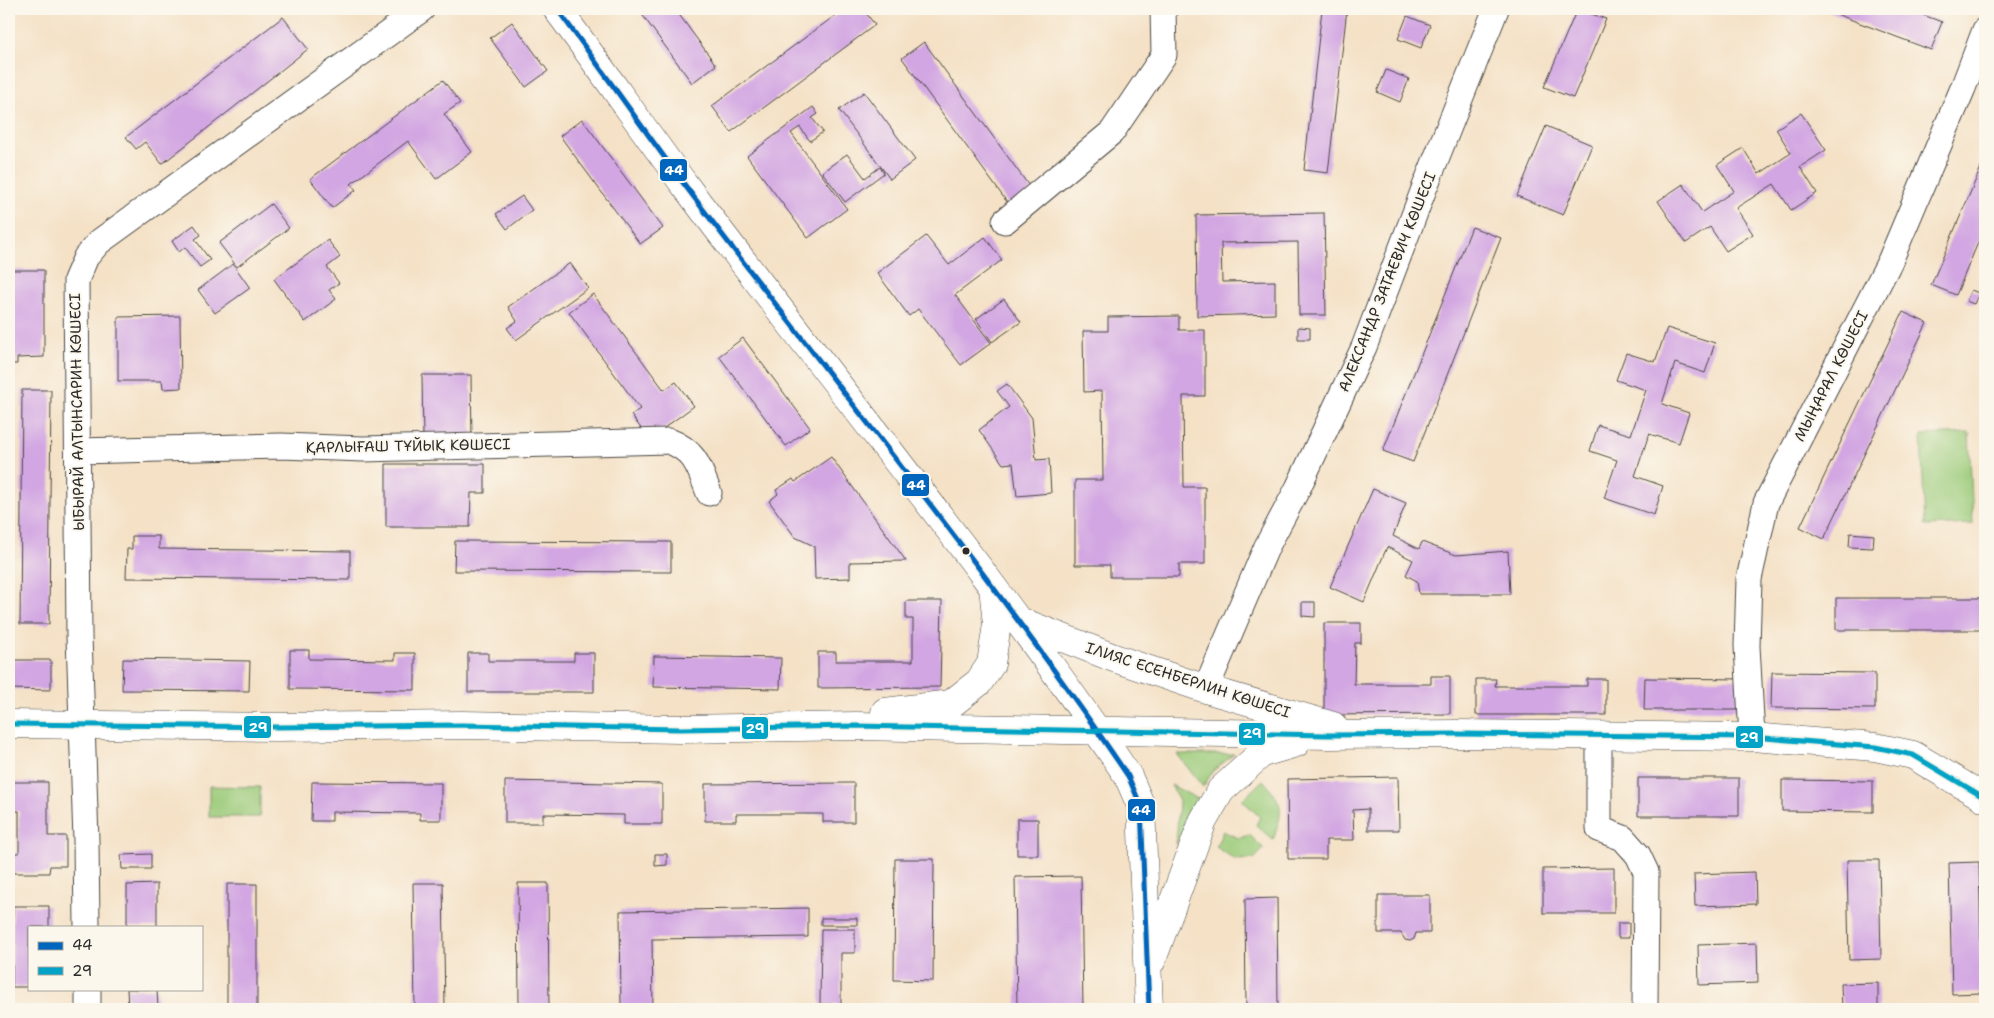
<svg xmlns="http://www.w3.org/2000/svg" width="1994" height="1018" font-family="'Shantell Sans',sans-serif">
	<rect width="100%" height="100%" fill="#fbf7ec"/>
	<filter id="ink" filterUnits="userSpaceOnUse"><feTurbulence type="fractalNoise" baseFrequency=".02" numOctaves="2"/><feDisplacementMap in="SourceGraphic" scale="10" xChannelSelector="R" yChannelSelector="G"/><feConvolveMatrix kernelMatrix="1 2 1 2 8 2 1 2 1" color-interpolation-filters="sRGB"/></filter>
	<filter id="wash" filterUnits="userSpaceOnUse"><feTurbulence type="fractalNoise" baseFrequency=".0096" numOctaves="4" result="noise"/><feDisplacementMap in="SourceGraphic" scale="20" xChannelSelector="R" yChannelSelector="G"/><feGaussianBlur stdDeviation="1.12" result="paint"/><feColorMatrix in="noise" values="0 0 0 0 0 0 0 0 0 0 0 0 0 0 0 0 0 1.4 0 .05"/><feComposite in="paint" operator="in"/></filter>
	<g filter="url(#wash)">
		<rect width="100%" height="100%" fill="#f4e1c6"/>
		<!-- green -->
		<path fill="#9ccb7a" stroke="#647b52" d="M 1969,433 L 1973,524 L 1925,526 L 1921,435 Z
			M 1177,754 L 1234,754 L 1213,771 L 1203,787 Z
			M 1263,780 C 1284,804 1284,809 1273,840 L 1256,825 L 1260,817 L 1242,800 Z
			M 1171,785 L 1202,801 L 1176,845 L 1179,801 Z
			M 209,786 L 260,787 L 260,817 L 209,817 Z
			M 1223,831 L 1238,838 L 1250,835 L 1264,849 L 1254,859 L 1236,860 L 1216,847 Z"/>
		<g id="blocks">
			<!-- building -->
			<path fill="#d2a6e2" d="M 638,9 L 675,9 L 716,65 L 692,83 Z
				M 844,9 L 863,9 L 875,25 L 731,132 L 712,106 Z
				M 1322,9 L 1347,9 L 1328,173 L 1304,170 Z
				M 1577,9 L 1606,19 L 1573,98 L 1544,87 Z
				M 1823,9 L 1907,9 L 1942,22 L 1931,50 Z
				M 1407,16 L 1430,25 L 1421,48 L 1398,39 Z
				M 283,17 L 308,49 L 162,164 L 145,142 L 136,149 L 126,137 Z
				M 512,22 L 548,71 L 526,87 L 490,38 Z
				M 924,42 L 1032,190 L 1010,206 L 902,58 Z
				M 1386,70 L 1409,79 L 1400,102 L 1377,92 Z
				M 443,80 L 460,103 L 444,114 L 472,152 L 436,179 L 408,141 L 351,184 L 356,190 L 332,208 L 310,179 Z
				M 864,92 L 915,160 L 890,179 L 839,110 Z
				M 813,107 L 818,114 L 812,118 L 823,132 L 810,141 L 800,127 L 791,133 L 847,209 L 808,238 L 747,156 Z
				M 1801,113 L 1826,150 L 1800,167 L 1817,193 L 1791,210 L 1774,184 L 1736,208 L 1753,234 L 1726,251 L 1710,227 L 1686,243 L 1658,201 L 1683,184 L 1702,212 L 1734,191 L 1717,165 L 1743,148 L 1759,174 L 1791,153 L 1776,129 Z
				M 582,119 L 663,228 L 640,244 L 560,136 Z
				M 1546,126 L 1592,145 L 1563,215 L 1517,196 Z
				M 847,154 L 865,178 L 880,167 L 884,173 L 845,202 L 822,172 Z
				M 1985,158 L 1985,226 L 1956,295 L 1931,285 Z
				M 522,196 L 532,210 L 507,229 L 496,214 Z
				M 271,204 L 289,228 L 237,267 L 219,243 Z
				M 1324,213 L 1326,315 L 1299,315 L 1298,242 L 1221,243 L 1222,282 L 1275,281 L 1275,314 L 1197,316 L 1196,215 Z
				M 194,225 L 201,235 L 195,239 L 210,260 L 200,267 L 185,247 L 179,252 L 172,241 Z
				M 1472,227 L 1501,238 L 1413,462 L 1383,451 Z
				M 926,236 L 949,265 L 985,237 L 1002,260 L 955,295 L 991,343 L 961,365 L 918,309 L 909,316 L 877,273 Z
				M 328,240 L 340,257 L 327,267 L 339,283 L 329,290 L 336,299 L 305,322 L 274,279 Z
				M 570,263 L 588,288 L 516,340 L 507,328 L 517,321 L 508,307 Z
				M 233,264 L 250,288 L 215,313 L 198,290 Z
				M 9,270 L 44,270 L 44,357 L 17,358 L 17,364 L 9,364 Z
				M 1971,290 L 1979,293 L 1974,304 L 1966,301 Z
				M 593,294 L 664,390 L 676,382 L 694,406 L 649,439 L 631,415 L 640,409 L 569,312 Z
				M 1004,299 L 1021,322 L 992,342 L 976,319 Z
				M 1903,312 L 1927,323 L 1824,539 L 1800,527 Z
				M 180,316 L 181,388 L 163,389 L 162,381 L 118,381 L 118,317 Z
				M 1179,316 L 1179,330 L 1205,330 L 1205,396 L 1183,396 L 1184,487 L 1205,487 L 1205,564 L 1179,564 L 1179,577 L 1110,577 L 1110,565 L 1075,565 L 1075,480 L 1103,480 L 1102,391 L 1084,392 L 1083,331 L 1108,331 L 1108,317 Z
				M 1298,327 L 1310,328 L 1310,339 L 1298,339 Z
				M 1667,328 L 1715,343 L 1705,373 L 1675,363 L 1662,404 L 1689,413 L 1679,443 L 1649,434 L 1635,476 L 1663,486 L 1654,515 L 1604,498 L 1617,460 L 1590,451 L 1598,425 L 1631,435 L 1646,390 L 1616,380 L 1626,353 L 1655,362 Z
				M 743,338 L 810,428 L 786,446 L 719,356 Z
				M 422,375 L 471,375 L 472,438 L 423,438 Z
				M 1007,384 L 1032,418 L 1036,460 L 1049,459 L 1051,493 L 1017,496 L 1013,463 L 1003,464 L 979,430 L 1009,407 L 997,391 Z
				M 22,390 L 51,390 L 49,624 L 20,624 Z
				M 831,457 L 906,561 L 850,562 L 850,578 L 815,579 L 814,546 L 795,537 L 769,501 L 778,494 L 776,490 L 793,479 L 795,482 Z
				M 386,464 L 485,464 L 485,493 L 471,493 L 470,527 L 386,527 Z
				M 1373,489 L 1406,503 L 1393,536 L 1419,549 L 1422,542 L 1456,555 L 1508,551 L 1510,594 L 1419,594 L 1417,581 L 1406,575 L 1413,560 L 1387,547 L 1364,602 L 1330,587 Z
				M 1850,533 L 1874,535 L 1873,548 L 1849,547 Z
				M 132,536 L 159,536 L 159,549 L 350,551 L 350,580 L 126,578 L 127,549 L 132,549 Z
				M 455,541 L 671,542 L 671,572 L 454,571 Z
				M 1836,598 L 1985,598 L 1985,630 L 1836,630 Z
				M 906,601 L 942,601 L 940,687 L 818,688 L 818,652 L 836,652 L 836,661 L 913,661 L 913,619 L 906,619 Z
				M 1302,602 L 1315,602 L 1315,617 L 1302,616 Z
				M 1324,623 L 1361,623 L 1361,643 L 1355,643 L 1354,684 L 1431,684 L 1431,676 L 1450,676 L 1450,714 L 1324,715 Z
				M 290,650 L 309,650 L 309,659 L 395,660 L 395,653 L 415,653 L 415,690 L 290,689 Z
				M 468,653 L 488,653 L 488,661 L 574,661 L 574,653 L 594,653 L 594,692 L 468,692 Z
				M 654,656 L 781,658 L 780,689 L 653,687 Z
				M 123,659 L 250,661 L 249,691 L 122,690 Z
				M 9,660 L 51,660 L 51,690 L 9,689 Z
				M 1772,672 L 1875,673 L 1875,709 L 1771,708 Z
				M 1645,678 L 1746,679 L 1746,710 L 1644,710 Z
				M 1476,679 L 1496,679 L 1495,686 L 1587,686 L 1587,679 L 1606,679 L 1606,715 L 1476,715 Z
				M 1398,777 L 1399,830 L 1368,830 L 1368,809 L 1353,810 L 1354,840 L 1326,840 L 1326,859 L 1288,859 L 1287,779 Z
				M 1638,778 L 1739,778 L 1739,816 L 1638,816 Z
				M 1782,780 L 1873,781 L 1873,812 L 1782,811 Z
				M 505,781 L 662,784 L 662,824 L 624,824 L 624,815 L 543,814 L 543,823 L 505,823 Z
				M 9,782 L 48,782 L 48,836 L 66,836 L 66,866 L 50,866 L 49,873 L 13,873 L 13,853 L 19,853 L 19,811 L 9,812 Z
				M 312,782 L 441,783 L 441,820 L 420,820 L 420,813 L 332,812 L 332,821 L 311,821 Z
				M 854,783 L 854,822 L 823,822 L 823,814 L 736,814 L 736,821 L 705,821 L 705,784 Z
				M 1017,819 L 1038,819 L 1038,855 L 1017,855 Z
				M 151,854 L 151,869 L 122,869 L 121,855 Z
				M 655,854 L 667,854 L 667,865 L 655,866 Z
				M 895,859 L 934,859 L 933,981 L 894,980 Z
				M 1847,860 L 1879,860 L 1881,959 L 1849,960 Z
				M 1979,862 L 1982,993 L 1952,994 L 1949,863 Z
				M 1614,868 L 1614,913 L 1543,913 L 1543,869 Z
				M 1755,872 L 1756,904 L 1695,906 L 1694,874 Z
				M 1081,876 L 1083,1009 L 1017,1009 L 1015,877 Z
				M 413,883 L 443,883 L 445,1009 L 415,1009 Z
				M 518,883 L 548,883 L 549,1009 L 519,1009 Z
				M 157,884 L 157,927 L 127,927 L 127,885 Z
				M 227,884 L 257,884 L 257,1009 L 227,1009 Z
				M 1378,895 L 1430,895 L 1430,933 L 1416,933 L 1414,939 L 1410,941 L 1405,940 L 1401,933 L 1378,933 Z
				M 1277,898 L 1278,1009 L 1246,1009 L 1245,899 Z
				M 13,906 L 49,906 L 49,927 L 29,927 L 29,987 L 12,987 Z
				M 808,908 L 808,937 L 652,939 L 653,1009 L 621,1009 L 620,911 Z
				M 821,918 L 857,918 L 857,925 L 821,925 Z
				M 1618,923 L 1629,923 L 1629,938 L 1618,938 Z
				M 821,929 L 855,929 L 855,953 L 841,953 L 841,1004 L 820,1004 Z
				M 1757,943 L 1758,983 L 1699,985 L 1698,945 Z
				M 1878,983 L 1878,1009 L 1842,1009 L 1841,984 Z
				M 127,989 L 157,989 L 158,1009 L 128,1009 Z"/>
		</g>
	</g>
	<g filter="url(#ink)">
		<use href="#blocks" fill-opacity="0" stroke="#494642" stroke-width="1"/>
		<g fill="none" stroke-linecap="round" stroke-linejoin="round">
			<!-- minor casing -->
			<g stroke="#494642" stroke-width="27">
				<path id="minor" d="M 1005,221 L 1112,132 L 1164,55 L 1163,9
					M 78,451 L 281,446 L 363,449 L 669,441 C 696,451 699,468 709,493
					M 1206,689 L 1267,546 L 1298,488 L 1364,347 L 1424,189 L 1496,9
					M 1599,735 L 1599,829 L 1623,838 L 1638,855 L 1646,872 L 1645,1009
					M 1752,737 L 1747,646 L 1749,579 L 1766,503 L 1890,261 L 1963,88 L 1985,30
					M 87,927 L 86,840 L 79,636 L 76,280 L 86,257 L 99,242 L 422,9
					M 88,989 L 88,1009"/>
			</g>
			<!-- major casing -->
			<g stroke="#494642" stroke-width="29">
				<path id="major" d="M 557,9 C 601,68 643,129 687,188 C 834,384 990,572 1128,776 L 1141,806 L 1149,1009
					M 1017,620 L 1114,658 L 1206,689 L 1333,726
					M 885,712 L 951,704 L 979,682 L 991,664 L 997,624 L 993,587
					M 9,724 L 277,727 L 462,725 L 680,729 L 856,726 L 1328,735 L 1458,734 L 1752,737 L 1875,747 L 1913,755 L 1985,798
					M 1152,960 L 1203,821 L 1221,790 L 1262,753 L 1296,743"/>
			</g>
			<!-- minor -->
			<use href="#minor" stroke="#fff" stroke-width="25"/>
			<!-- major -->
			<use href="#major" stroke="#fff" stroke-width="28"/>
			<!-- bus-1 casing -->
			<g stroke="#fbf7ec" stroke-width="9">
				<path id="bus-1" d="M 557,9 C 601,68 643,129 687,188 C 834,384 990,572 1128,776 L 1141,806 L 1149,1009"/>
			</g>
			<!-- bus-2 casing -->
			<g stroke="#fbf7ec" stroke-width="9">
				<path id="bus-2" d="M 9,724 L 277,727 L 462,725 L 680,729 L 856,726 L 1328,735 L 1458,734 L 1752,737 L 1875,747 L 1913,755 L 1985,798"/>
			</g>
			<!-- bus-1 -->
			<use href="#bus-1" stroke="#0065bd" stroke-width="5"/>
			<!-- bus-2 -->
			<use href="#bus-2" stroke="#02a3c6" stroke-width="5"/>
		</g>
	</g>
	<!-- markers -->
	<circle fill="#2b2b2b" stroke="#fbf7ec" stroke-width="2" cx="966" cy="551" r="4.5"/>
	<g text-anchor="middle" stroke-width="4" stroke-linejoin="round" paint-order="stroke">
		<!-- street labels -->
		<g font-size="15" fill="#2b2b2b" stroke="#fbf7ec">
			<text transform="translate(1387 282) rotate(-68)" y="5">АЛЕКСАНДР ЗАТАЕВИЧ КӨШЕСІ</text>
			<text transform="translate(1831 376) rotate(-63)" y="5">МЫҢАРАЛ КӨШЕСІ</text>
			<text transform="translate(77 412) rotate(-91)" y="5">ЫБЫРАЙ АЛТЫНСАРИН КӨШЕСІ</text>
			<text transform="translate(408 446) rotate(-1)" y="5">ҚАРЛЫҒАШ ТҰЙЫҚ КӨШЕСІ</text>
			<text transform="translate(1188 680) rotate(18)" y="5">ІЛИЯС ЕСЕНБЕРЛИН КӨШЕСІ</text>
		</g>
	</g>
	<g stroke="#fbf7ec" stroke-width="2">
		<rect x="659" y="158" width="29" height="24" rx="5" fill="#0065bd"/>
		<rect x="901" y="473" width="29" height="24" rx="5" fill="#0065bd"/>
		<rect x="243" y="715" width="29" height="24" rx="5" fill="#02a3c6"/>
		<rect x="741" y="716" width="28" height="24" rx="5" fill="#02a3c6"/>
		<rect x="1238" y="722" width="28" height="24" rx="5" fill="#02a3c6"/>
		<rect x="1735" y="725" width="29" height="24" rx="5" fill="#02a3c6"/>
		<rect x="1127" y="798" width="29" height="24" rx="5" fill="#0065bd"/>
	</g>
	<g font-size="14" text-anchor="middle" font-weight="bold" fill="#fff">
		<text x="674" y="175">44</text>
		<text x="916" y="490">44</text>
		<text x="258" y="732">29</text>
		<text x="755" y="733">29</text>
		<text x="1252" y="738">29</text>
		<text x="1749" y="742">29</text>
		<text x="1141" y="815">44</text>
	</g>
	<!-- margin -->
	<rect width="1994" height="1018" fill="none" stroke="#fbf7ec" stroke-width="30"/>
	<!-- legend -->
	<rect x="28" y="926" width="175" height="65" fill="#fbf7ec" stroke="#a8a59f"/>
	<rect x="38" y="942" width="25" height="8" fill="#0065bd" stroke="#a8a59f"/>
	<text x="72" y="950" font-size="15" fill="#2b2b2b">44</text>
	<rect x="38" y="967" width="25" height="8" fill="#02a3c6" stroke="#a8a59f"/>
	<text x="72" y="976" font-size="15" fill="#2b2b2b">29</text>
</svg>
